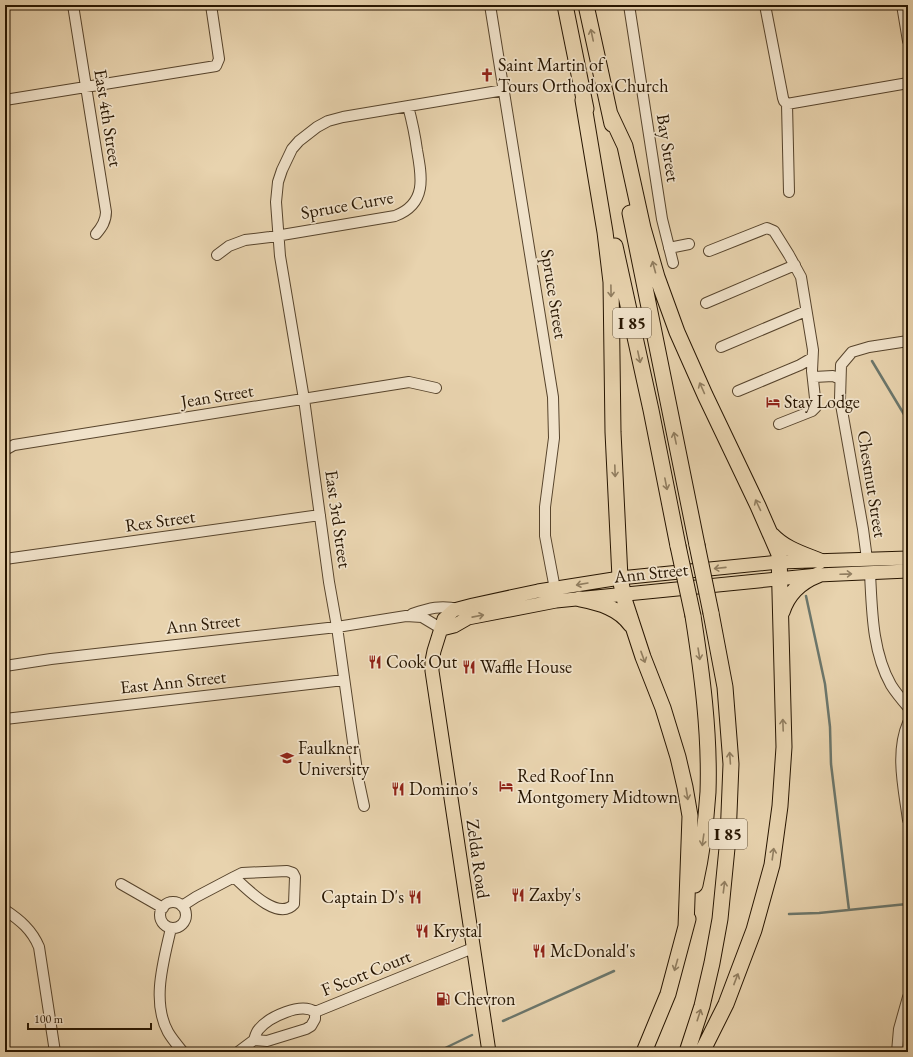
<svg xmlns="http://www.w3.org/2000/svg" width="913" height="1057" font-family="'EB Garamond',serif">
	<rect width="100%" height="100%" fill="#e8d3ae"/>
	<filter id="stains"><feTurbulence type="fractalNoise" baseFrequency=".005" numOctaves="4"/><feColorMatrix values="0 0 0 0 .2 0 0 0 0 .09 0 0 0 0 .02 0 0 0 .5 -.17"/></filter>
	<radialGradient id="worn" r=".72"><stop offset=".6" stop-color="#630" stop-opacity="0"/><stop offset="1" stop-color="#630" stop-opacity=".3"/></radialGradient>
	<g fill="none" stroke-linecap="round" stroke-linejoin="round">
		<!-- stream -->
		<path stroke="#6b766b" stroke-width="2.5" d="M 872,361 L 908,421
			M 806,596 L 825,684 L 830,727 L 831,764 L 849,910
			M 789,914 L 819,913 L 907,904
			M 503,1021 L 614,971
			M 437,1052 L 472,1035"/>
		<!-- minor casing -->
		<g stroke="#57442c" stroke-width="12">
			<path id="minor" d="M 73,5 L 106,212 C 106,221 102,227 96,234
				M 490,5 L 553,397 L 554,438 L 545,507 L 545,536 L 555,589
				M 629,5 L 662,219 L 673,263
				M 765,5 L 783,98 L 784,101 L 787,104 L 789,192
				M 902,5 L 908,41
				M 5,100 L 216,66 L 219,59 L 211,5
				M 787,104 L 908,83
				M 669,248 L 689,244
				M 709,251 L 767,228 L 774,231 L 789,255 L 801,277 L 813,350 L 812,371 L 816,407 L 812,411 L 779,424
				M 217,255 L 229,246 L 245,240 L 270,237 L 395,216 C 427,204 422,177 417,150 C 415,135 412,121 408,106
				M 706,303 L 795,265
				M 721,347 L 806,311
				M 814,377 L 833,376 L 840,379
				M 738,391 L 800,365 L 812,358
				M 5,450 L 14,445 L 409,382 L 436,388
				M 5,559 L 320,515
				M 867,559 L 863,529 L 840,399 L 841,365 L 852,352 L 869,347 L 908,341
				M 870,573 C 872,610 872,651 891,685 C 896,693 902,700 908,707
				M 412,614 C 430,608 440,605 459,609
				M 5,666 L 51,659 L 337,627 L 406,616 L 422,617 L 442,629
				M 5,719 L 344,680
				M 908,723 C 895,753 904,789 908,820
				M 364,806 L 358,778 L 337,627 L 329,582 L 304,399 L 280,256 L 276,202 L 278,182 L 282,170 L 292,149 L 299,141 L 317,127 L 328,121 L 343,117 L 504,90
				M 287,871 L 293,873 L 295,877 L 294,904 C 278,922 246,888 234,877 L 242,873 Z
				M 121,884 L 163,908
				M160 915a13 13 0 1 1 26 0a13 13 0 1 1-26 0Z
				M 182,906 L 196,897 L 234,877
				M 5,910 C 20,920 32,930 39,947 L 55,1052
				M 171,928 C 164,960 151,1001 168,1032 C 172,1039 178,1046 183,1052
				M 254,1040 C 255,1037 256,1032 259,1029 C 269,1017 301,1002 315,1012
				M 238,1052 L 254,1040 L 267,1041 L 306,1029 L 311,1026 L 315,1019 L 315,1012 L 473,948
				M 897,1052 L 899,1029 L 908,997"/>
		</g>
		<!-- major casing -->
		<g stroke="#271500" stroke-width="15">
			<path id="major" d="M 442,629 L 454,626 L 468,618 L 556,601 L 818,575 L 908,571
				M 489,1052 L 432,671 L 432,661 L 434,651 L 444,619 L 454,610 L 473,605 L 538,591 L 620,578 L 779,562 L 908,558"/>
		</g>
		<!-- highway casing -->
		<g stroke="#271500" stroke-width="17">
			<path id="highway" d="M 565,5 L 586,109
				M 586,5 L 612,124
				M 583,100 L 605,232 L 611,282 L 613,432 L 620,578 L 625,602 L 643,657 L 663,708 L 678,757 L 685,787 L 690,816 L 686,927
				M 610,114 L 625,146 L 643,228 L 657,277 L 677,332 L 705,395 L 758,506 L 779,554 L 784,747 L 780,806 L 772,865 L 754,930 L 726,1004 L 702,1052
				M 630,213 L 697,545
				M 615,246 L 651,410 L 678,546
				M 772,535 C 785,549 803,554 820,561
				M 580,599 C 600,603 619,608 631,625
				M 782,612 C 788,593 800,582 818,575
				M 693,616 C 702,673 710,733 708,792 C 706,823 702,854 695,885
				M 644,1052 L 668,994 L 688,919
				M 687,1052 L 702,1006 L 712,963 L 720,919 L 728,838 L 731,764 L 725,687 L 711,613"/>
		</g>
		<!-- minor -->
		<use href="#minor" stroke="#f0e2ca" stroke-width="10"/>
		<!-- major -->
		<use href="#major" stroke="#e8d3ae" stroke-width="13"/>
		<!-- highway -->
		<use href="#highway" stroke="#e8d3ae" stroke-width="15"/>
		<!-- highway-bridge casing -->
		<g stroke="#271500" stroke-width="17" stroke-linecap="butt">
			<path id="highway-bridge" d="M 697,545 L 711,613
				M 678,546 L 693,616"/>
		</g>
		<!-- highway-bridge -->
		<use href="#highway-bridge" stroke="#e8d3ae" stroke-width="15"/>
	</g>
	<!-- one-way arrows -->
	<defs><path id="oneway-shaft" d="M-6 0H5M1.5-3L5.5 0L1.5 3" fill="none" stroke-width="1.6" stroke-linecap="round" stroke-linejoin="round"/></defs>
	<g stroke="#917e60">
		<use href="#oneway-shaft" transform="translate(592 35) rotate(-102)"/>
		<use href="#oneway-shaft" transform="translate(654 267) rotate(-105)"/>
		<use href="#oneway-shaft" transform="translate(611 291) rotate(89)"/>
		<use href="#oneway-shaft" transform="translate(639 357) rotate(78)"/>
		<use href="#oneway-shaft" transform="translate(702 388) rotate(-114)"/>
		<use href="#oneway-shaft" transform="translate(675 438) rotate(-102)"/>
		<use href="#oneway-shaft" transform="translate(615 471) rotate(88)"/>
		<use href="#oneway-shaft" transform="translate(666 484) rotate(79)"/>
		<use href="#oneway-shaft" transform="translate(758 505) rotate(-115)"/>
		<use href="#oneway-shaft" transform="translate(720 568) rotate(174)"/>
		<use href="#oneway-shaft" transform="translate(846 574) rotate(-2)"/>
		<use href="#oneway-shaft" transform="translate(582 584) rotate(170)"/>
		<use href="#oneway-shaft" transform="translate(478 616) rotate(-11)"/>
		<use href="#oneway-shaft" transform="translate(699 654) rotate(81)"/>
		<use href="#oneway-shaft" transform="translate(643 657) rotate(70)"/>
		<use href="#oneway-shaft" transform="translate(783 725) rotate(-92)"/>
		<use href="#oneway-shaft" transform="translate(730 758) rotate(-94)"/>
		<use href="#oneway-shaft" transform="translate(687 794) rotate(81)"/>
		<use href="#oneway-shaft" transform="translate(703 840) rotate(98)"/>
		<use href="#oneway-shaft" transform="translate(773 854) rotate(-82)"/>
		<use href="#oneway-shaft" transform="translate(724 887) rotate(-83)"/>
		<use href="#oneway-shaft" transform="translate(676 965) rotate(106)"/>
		<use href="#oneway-shaft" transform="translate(736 979) rotate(-69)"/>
		<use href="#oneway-shaft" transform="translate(699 1015) rotate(-72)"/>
	</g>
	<!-- icons -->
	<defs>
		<g id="church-bare" transform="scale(1.08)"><path d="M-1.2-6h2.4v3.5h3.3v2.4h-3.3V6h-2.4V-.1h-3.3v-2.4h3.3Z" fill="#8f2418" stroke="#f0e2ca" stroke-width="2.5" paint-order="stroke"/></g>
		<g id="hotel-bare" transform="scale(1.08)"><path d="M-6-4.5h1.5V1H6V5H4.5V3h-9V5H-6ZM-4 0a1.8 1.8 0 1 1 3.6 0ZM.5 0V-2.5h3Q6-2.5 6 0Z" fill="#8f2418" stroke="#f0e2ca" stroke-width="2.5" paint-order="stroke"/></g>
		<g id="restaurant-bare" transform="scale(1.08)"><path d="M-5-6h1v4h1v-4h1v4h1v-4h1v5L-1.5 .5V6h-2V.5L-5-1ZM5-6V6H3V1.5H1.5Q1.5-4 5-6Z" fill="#8f2418" stroke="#f0e2ca" stroke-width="2.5" paint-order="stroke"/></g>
		<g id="school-bare" transform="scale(1.08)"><path d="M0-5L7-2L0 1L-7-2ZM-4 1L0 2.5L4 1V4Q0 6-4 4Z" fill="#8f2418" stroke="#f0e2ca" stroke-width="2.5" paint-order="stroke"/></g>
		<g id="fuel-bare" transform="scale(1.08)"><path d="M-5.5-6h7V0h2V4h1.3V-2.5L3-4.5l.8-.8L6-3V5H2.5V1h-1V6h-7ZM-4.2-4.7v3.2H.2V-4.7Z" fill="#8f2418" stroke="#f0e2ca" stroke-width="2.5" paint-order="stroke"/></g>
	</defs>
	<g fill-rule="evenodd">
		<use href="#church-bare" x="487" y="75"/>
		<use href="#hotel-bare" x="773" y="402"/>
		<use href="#restaurant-bare" x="375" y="662"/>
		<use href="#restaurant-bare" x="469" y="667"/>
		<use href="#school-bare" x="287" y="758"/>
		<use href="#hotel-bare" x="506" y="786"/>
		<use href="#restaurant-bare" x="398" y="789"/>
		<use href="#restaurant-bare" x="518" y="895"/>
		<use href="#restaurant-bare" x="415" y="897"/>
		<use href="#restaurant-bare" x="422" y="931"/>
		<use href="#restaurant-bare" x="539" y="951"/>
		<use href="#fuel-bare" x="443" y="999"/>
	</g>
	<g text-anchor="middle" stroke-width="3.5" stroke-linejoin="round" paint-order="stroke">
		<!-- shield labels -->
		<g fill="#f0e2ca" stroke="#63523d" stroke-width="1">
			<rect x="613" y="308" width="38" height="30" rx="3"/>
			<rect x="709" y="819" width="38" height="30" rx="3"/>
		</g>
		<g font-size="17" font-weight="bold" fill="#271500">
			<text x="632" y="329">I 85</text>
			<text x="728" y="840">I 85</text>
		</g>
		<!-- poi labels -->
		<g font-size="18" fill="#271500" stroke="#f0e2ca" text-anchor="start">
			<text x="498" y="71">Saint Martin of<tspan x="498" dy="21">Tours Orthodox Church</tspan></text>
			<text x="784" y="408">Stay Lodge</text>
			<text x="386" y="668">Cook Out</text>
			<text x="480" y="673">Waffle House</text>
			<text x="298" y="754">Faulkner<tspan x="298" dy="21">University</tspan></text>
			<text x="517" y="782">Red Roof Inn<tspan x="517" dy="21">Montgomery Midtown</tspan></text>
			<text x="409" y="795">Domino's</text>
			<text x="529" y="901">Zaxby's</text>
			<text x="404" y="903" text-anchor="end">Captain D's</text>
			<text x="433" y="937">Krystal</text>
			<text x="550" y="957">McDonald's</text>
			<text x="454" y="1005">Chevron</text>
		</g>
		<!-- street labels -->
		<g font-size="18" fill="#271500" stroke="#f0e2ca">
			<text transform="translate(108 118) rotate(81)" y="6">East 4th Street</text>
			<text transform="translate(668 148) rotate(81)" y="6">Bay Street</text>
			<text transform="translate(347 205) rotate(-10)" y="6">Spruce Curve</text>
			<text transform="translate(554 294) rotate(81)" y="6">Spruce Street</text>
			<text transform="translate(217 396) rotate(-9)" y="6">Jean Street</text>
			<text transform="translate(872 484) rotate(81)" y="6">Chestnut Street</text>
			<text transform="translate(338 519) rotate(82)" y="6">East 3rd Street</text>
			<text transform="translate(160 521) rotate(-8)" y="6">Rex Street</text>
			<text transform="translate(651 573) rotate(-6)" y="6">Ann Street</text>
			<text transform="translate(203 624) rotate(-6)" y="6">Ann Street</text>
			<text transform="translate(173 682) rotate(-6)" y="6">East Ann Street</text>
			<text transform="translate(478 859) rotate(82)" y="6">Zelda Road</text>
			<text transform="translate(366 973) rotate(-22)" y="6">F Scott Court</text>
		</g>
	</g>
	<!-- margin -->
	<rect width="913" height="1057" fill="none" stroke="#e8d3ae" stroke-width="20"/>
	<rect x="6" y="6" width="901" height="1045" fill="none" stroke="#271500" stroke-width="2"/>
	<rect x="10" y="10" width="893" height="1037" fill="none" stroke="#271500"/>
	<!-- scale -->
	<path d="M28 1023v6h123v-6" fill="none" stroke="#271500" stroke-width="2"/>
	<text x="34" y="1023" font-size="12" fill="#271500" stroke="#f0e2ca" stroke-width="3" paint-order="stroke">100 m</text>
	<rect width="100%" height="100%" filter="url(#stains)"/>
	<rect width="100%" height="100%" fill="url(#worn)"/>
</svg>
